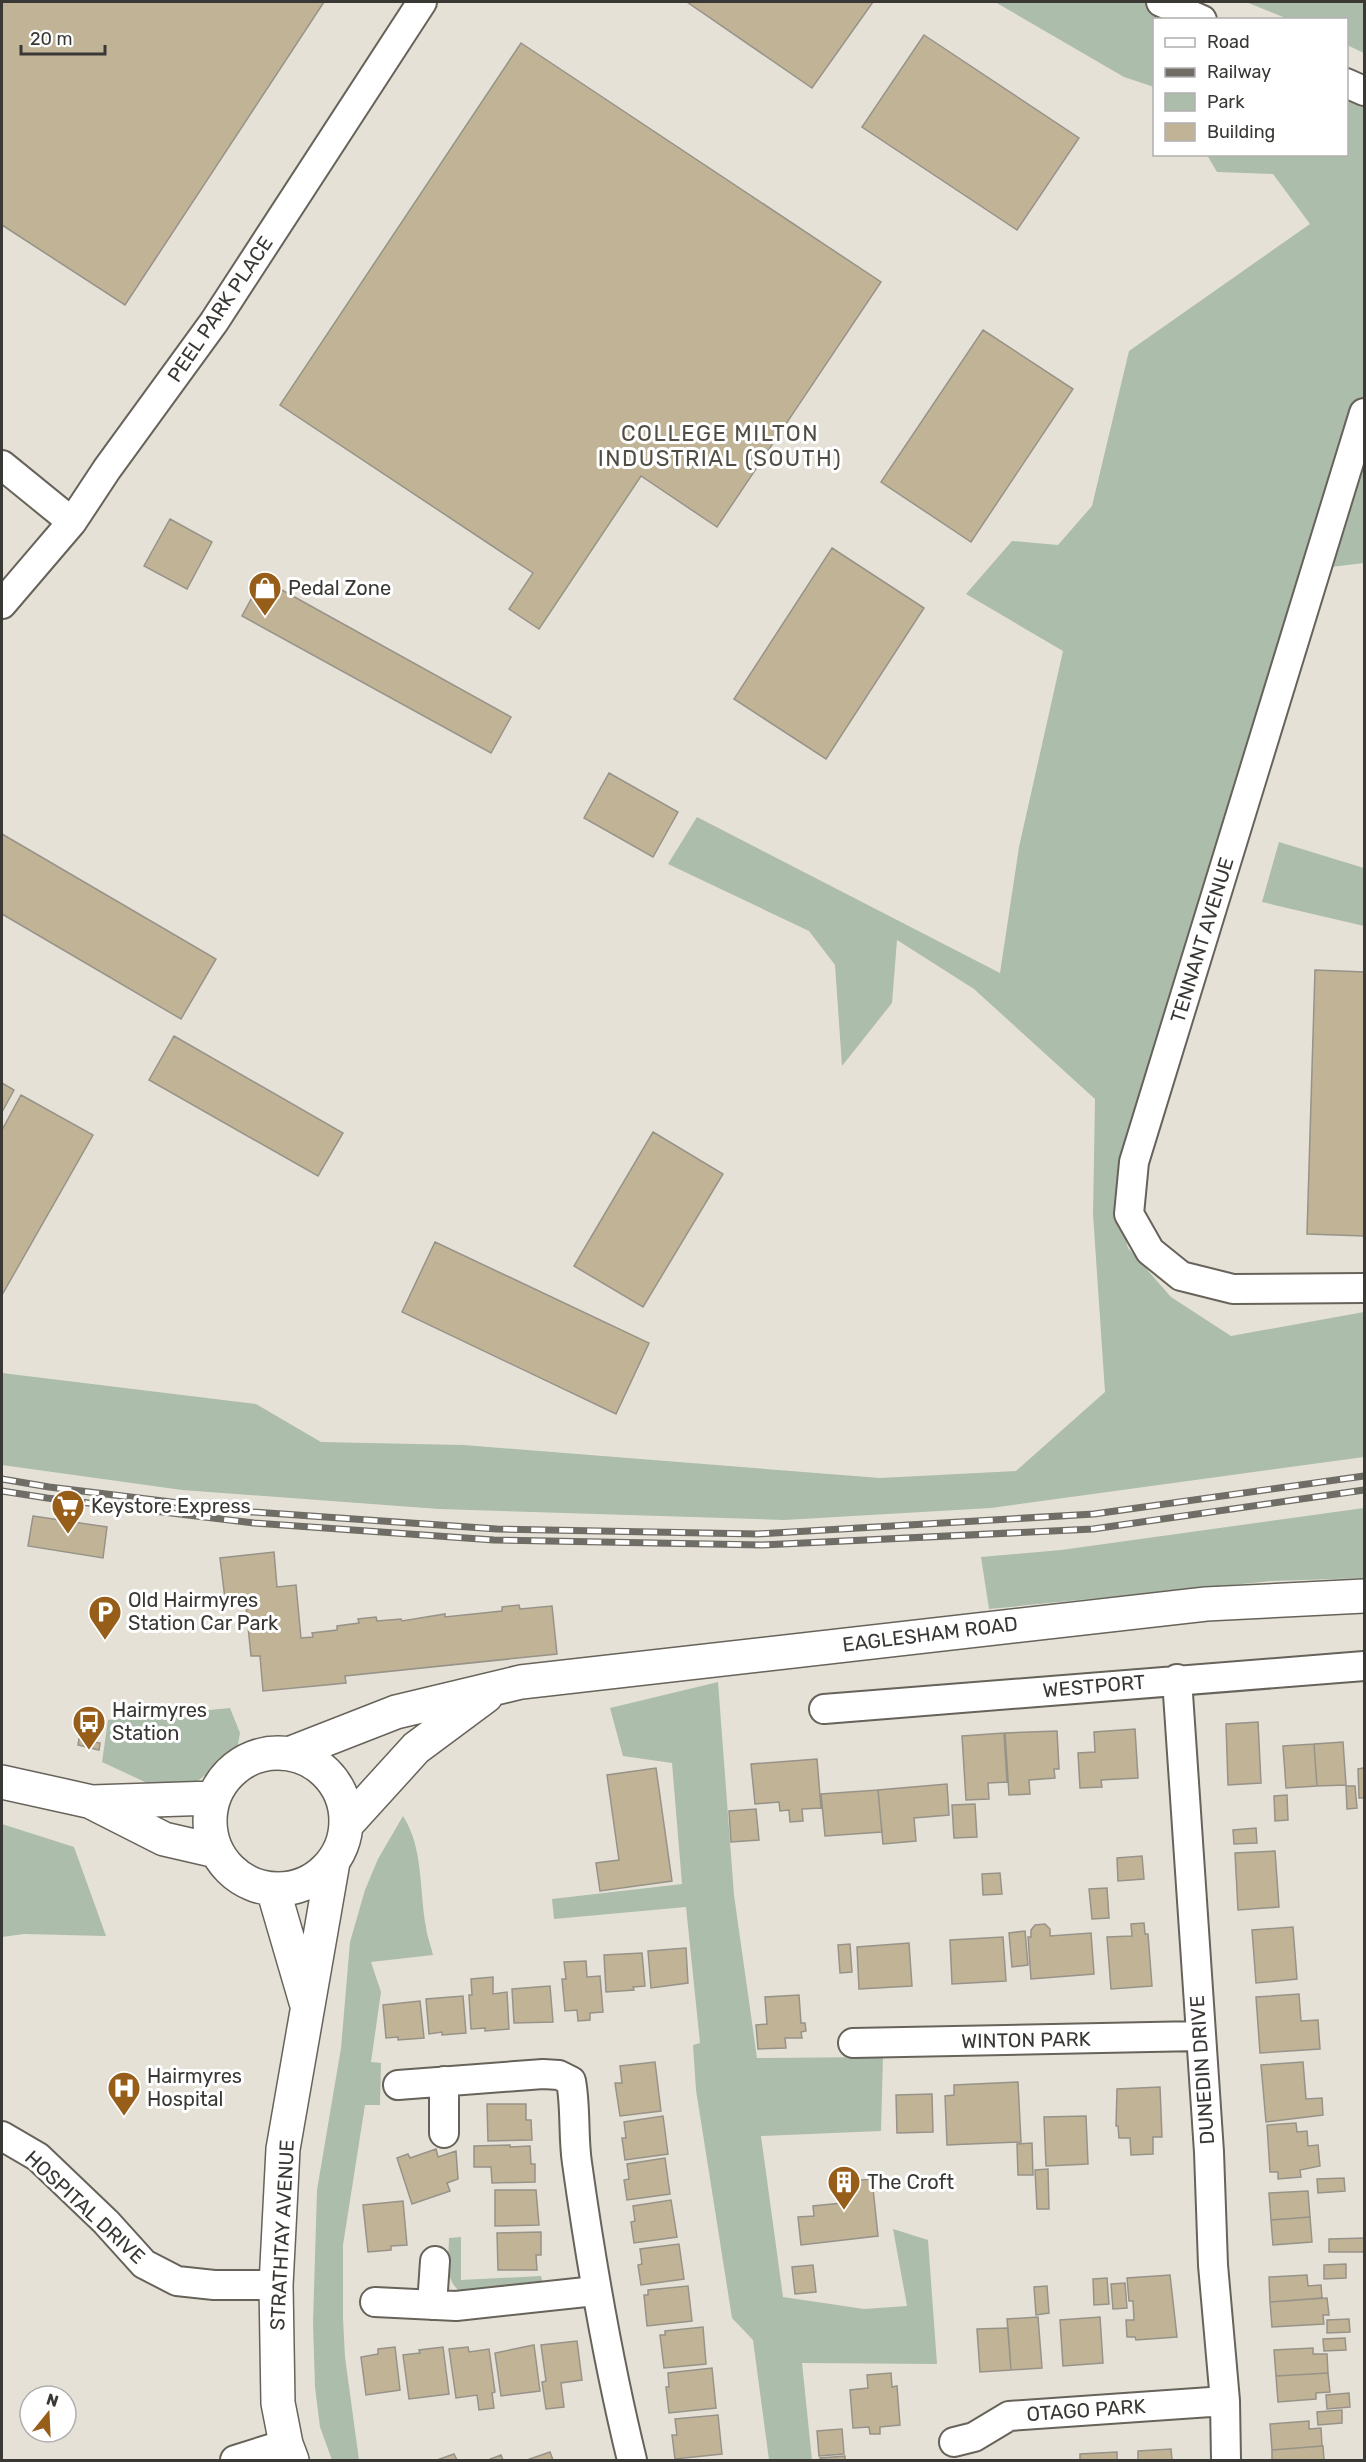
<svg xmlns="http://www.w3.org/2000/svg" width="1366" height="2462" font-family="Rubik,sans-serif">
	<rect width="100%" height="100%" fill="#e6e1d7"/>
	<!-- green -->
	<path fill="#acbdac" d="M 995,2 L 1161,2 L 1202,19 L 1154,20 L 1154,87 L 1124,77 Z
		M 1246,2 L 1364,2 L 1364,53 L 1347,45 L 1346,20 L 1288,19 Z
		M 1347,83 L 1364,91 L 1364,563 L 1306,570 L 1116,1202 L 1128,1248 L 1171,1297 L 1231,1336 L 1364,1312 L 1364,1457 L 991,1508 L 784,1520 L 439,1509 L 182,1490 L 2,1465 L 2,1373 L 256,1404 L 321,1442 L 464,1445 L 880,1478 L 1016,1471 L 1105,1392 L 1093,1214 L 1095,1099 L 974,989 L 897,940 L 892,1003 L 842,1066 L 835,965 L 809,931 L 668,864 L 697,817 L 1000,973 L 1019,847 L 1063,651 L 966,594 L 1012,541 L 1058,545 L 1092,506 L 1129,351 L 1310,224 L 1273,174 L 1217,172 L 1207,155 L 1346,154 Z
		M 1279,842 L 1364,868 L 1364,926 L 1262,902 Z
		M 1364,1508 L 1364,1578 L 1273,1581 L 989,1609 L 981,1557 L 1061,1550 Z
		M 718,1682 L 734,1895 L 757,2058 L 883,2057 L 881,2131 L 761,2136 L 783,2297 L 864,2309 L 907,2306 L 893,2229 L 928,2240 L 937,2364 L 802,2363 L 812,2460 L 769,2460 L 753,2340 L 732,2318 L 696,2090 L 693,2045 L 700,2043 L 686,1907 L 554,1919 L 552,1899 L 682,1884 L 672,1763 L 623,1756 L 610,1708 Z
		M 230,1708 L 240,1733 L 237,1750 L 199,1780 L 181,1789 L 160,1789 L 102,1762 L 108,1720 Z
		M 403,1816 C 424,1849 419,1890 426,1927 C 427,1936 431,1946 433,1955 L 371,1962 L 381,1992 L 371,2062 L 381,2063 L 380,2105 L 365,2105 L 343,2245 L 343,2318 L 345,2357 L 359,2460 L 332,2460 L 320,2427 L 315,2387 L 313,2323 L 317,2190 L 341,2048 L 350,1942 L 365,1890 L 378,1859 Z
		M 2,1824 L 74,1847 L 106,1936 L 24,1934 L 2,1937 Z
		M 461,2237 L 461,2280 L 541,2276 L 543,2285 L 462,2293 C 443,2280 449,2258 449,2238 Z"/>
	<!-- building -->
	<path fill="#c1b396" stroke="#979389" stroke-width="1.5" d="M 2,2 L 324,2 L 125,305 L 2,225 Z
		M 687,2 L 873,2 L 812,88 Z
		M 924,35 L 1079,138 L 1017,230 L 862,127 Z
		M 521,43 L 881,282 L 717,527 L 641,476 L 539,629 L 509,609 L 533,573 L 280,405 Z
		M 983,330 L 1073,389 L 971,542 L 881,482 Z
		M 170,519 L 212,542 L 187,589 L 144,566 Z
		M 832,548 L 924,608 L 826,759 L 734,699 Z
		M 262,579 L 511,717 L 491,753 L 242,616 Z
		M 609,773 L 678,812 L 653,857 L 584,818 Z
		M 2,834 L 216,959 L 181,1019 L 2,914 Z
		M 1315,970 L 1364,972 L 1364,1236 L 1307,1234 Z
		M 174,1036 L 343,1133 L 318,1176 L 149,1080 Z
		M 2,1083 L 14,1090 L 2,1112 Z
		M 21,1095 L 93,1135 L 2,1295 L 2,1130 Z
		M 653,1132 L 723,1174 L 643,1307 L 574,1266 Z
		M 435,1242 L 649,1343 L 616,1414 L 402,1312 Z
		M 33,1516 L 107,1527 L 103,1558 L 28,1546 Z
		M 274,1552 L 277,1587 L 296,1585 L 301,1638 L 313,1637 L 312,1633 L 337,1630 L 337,1626 L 359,1623 L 358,1619 L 376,1617 L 377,1621 L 401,1619 L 402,1621 L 445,1614 L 445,1617 L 502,1611 L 502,1607 L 519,1605 L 520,1609 L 552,1606 L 557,1654 L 345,1676 L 346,1683 L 263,1691 L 260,1656 L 251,1656 L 245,1597 L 225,1599 L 220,1558 Z
		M 1258,1722 L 1261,1783 L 1228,1785 L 1226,1724 Z
		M 1135,1729 L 1138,1778 L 1101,1780 L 1102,1787 L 1080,1788 L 1078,1753 L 1095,1752 L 1094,1732 Z
		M 1057,1731 L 1059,1769 L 1054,1769 L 1055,1778 L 1029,1780 L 1030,1794 L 1009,1795 L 1005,1733 Z
		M 1004,1733 L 1007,1782 L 988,1783 L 989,1799 L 966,1800 L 962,1736 Z
		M 79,1739 L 100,1743 L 99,1750 L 78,1745 Z
		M 1343,1742 L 1346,1785 L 1317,1786 L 1314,1744 Z
		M 1314,1744 L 1317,1786 L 1286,1788 L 1283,1746 Z
		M 817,1759 L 821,1808 L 802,1809 L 803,1821 L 790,1822 L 789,1810 L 780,1811 L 779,1802 L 755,1804 L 751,1764 Z
		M 656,1768 L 672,1881 L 600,1891 L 596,1863 L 619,1860 L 607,1775 Z
		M 1364,1768 L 1364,1798 L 1359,1798 L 1358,1769 Z
		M 947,1784 L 949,1815 L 914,1818 L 916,1841 L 883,1844 L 878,1790 Z
		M 1346,1786 L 1355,1786 L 1357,1808 L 1347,1809 Z
		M 878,1790 L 882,1832 L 825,1836 L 821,1794 Z
		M 1287,1795 L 1288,1820 L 1275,1821 L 1274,1796 Z
		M 975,1804 L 977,1837 L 954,1838 L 952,1805 Z
		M 756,1809 L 759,1840 L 731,1842 L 729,1811 Z
		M 1256,1828 L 1257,1843 L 1234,1844 L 1233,1830 Z
		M 1275,1851 L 1279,1907 L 1238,1910 L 1235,1853 Z
		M 1142,1856 L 1144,1879 L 1118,1881 L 1117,1858 Z
		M 1000,1873 L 1002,1894 L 983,1895 L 982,1874 Z
		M 1107,1888 L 1109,1918 L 1092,1919 L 1089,1889 Z
		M 1144,1923 L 1145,1934 L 1148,1934 L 1152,1986 L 1111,1989 L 1107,1937 L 1132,1936 L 1131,1924 Z
		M 1045,1924 L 1050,1929 L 1050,1936 L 1091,1933 L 1094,1974 L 1031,1979 L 1028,1937 L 1031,1937 L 1031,1930 L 1035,1925 Z
		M 1293,1927 L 1297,1979 L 1256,1983 L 1252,1930 Z
		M 1025,1931 L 1028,1965 L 1012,1967 L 1009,1933 Z
		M 1003,1937 L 1006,1981 L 952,1984 L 950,1940 Z
		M 909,1943 L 912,1986 L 859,1989 L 857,1947 Z
		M 850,1944 L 852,1972 L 840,1973 L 838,1945 Z
		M 686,1948 L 688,1983 L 651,1988 L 648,1951 Z
		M 642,1953 L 645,1986 L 633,1987 L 634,1990 L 606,1992 L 604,1955 Z
		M 586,1961 L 587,1977 L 600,1976 L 603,2012 L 590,2013 L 590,2020 L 578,2021 L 577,2010 L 565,2011 L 562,1979 L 566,1979 L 564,1962 Z
		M 493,1977 L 493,1994 L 507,1992 L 509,2029 L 485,2031 L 485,2028 L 471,2029 L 469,1995 L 472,1995 L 471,1979 Z
		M 550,1986 L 553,2022 L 514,2023 L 512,1989 Z
		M 1299,1994 L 1301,2021 L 1318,2020 L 1320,2049 L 1260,2053 L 1256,1997 Z
		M 799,1995 L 801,2023 L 805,2023 L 806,2031 L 801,2032 L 802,2038 L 785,2038 L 786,2048 L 758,2049 L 756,2025 L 767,2024 L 765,1997 Z
		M 463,1996 L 466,2033 L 442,2035 L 442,2032 L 429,2034 L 426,1999 Z
		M 420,2001 L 424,2038 L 398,2040 L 398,2037 L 386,2038 L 383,2005 Z
		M 655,2062 L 661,2111 L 620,2116 L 615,2083 L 622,2083 L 620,2066 Z
		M 1303,2062 L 1306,2099 L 1322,2098 L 1323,2115 L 1266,2122 L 1261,2065 Z
		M 1018,2082 L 1021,2142 L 947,2145 L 945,2096 L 954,2095 L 954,2085 Z
		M 1160,2087 L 1162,2137 L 1153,2137 L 1153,2154 L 1131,2155 L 1130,2138 L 1119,2138 L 1118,2126 L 1116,2126 L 1117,2089 Z
		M 932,2094 L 933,2132 L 897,2133 L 896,2095 Z
		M 487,2104 L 526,2104 L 526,2120 L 531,2120 L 532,2140 L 488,2141 Z
		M 663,2116 L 668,2154 L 625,2160 L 622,2138 L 626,2138 L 624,2122 Z
		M 1086,2116 L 1088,2164 L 1046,2166 L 1044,2117 Z
		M 1296,2123 L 1297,2132 L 1307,2131 L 1308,2146 L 1318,2145 L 1320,2166 L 1300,2170 L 1301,2177 L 1278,2179 L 1278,2172 L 1270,2172 L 1267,2125 Z
		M 1032,2143 L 1033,2175 L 1018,2175 L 1017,2144 Z
		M 510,2145 L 510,2147 L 530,2146 L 531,2164 L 535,2164 L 535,2182 L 492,2183 L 491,2167 L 474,2167 L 474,2146 Z
		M 436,2149 L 438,2157 L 456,2151 L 458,2179 L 447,2183 L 450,2191 L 412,2204 L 397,2158 L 408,2154 L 410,2158 Z
		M 665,2158 L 670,2194 L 627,2200 L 624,2180 L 629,2179 L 627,2164 Z
		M 1048,2169 L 1049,2209 L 1037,2209 L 1035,2170 Z
		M 1344,2178 L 1345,2191 L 1318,2193 L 1317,2179 Z
		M 872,2179 L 878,2236 L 801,2245 L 798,2217 L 814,2216 L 813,2206 L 842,2203 L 840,2182 Z
		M 495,2190 L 536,2190 L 539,2225 L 495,2226 Z
		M 1308,2191 L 1310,2217 L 1271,2220 L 1269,2193 Z
		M 671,2200 L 677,2237 L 634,2243 L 631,2222 L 635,2221 L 633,2206 Z
		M 403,2201 L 407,2245 L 391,2246 L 391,2250 L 368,2252 L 363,2205 Z
		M 1310,2217 L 1312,2242 L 1273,2245 L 1271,2220 Z
		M 541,2232 L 541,2255 L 536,2255 L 537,2270 L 498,2270 L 497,2233 Z
		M 1364,2238 L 1364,2252 L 1329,2252 L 1329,2239 Z
		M 679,2244 L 684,2279 L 641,2285 L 638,2265 L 642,2264 L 640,2249 Z
		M 1346,2264 L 1346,2278 L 1324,2279 L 1324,2265 Z
		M 813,2265 L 816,2292 L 795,2294 L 792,2267 Z
		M 1170,2275 L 1177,2337 L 1136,2340 L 1135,2337 L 1127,2337 L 1126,2320 L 1134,2320 L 1133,2301 L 1129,2301 L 1127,2278 Z
		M 1307,2275 L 1308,2286 L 1321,2285 L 1322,2298 L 1270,2302 L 1269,2277 Z
		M 1107,2278 L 1109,2304 L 1094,2305 L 1093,2279 Z
		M 1125,2283 L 1127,2308 L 1113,2309 L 1111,2284 Z
		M 688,2286 L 692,2321 L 647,2326 L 644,2295 L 648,2295 L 648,2290 Z
		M 1047,2286 L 1049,2313 L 1036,2315 L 1034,2287 Z
		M 1327,2298 L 1329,2315 L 1323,2315 L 1324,2324 L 1272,2327 L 1270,2302 Z
		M 1038,2317 L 1042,2368 L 1011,2370 L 1007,2319 Z
		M 1100,2317 L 1103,2363 L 1063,2366 L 1060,2320 Z
		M 1349,2319 L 1350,2332 L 1327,2333 L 1327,2320 Z
		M 703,2327 L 706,2364 L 664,2368 L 660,2335 L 665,2335 L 665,2331 Z
		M 1008,2328 L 1011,2370 L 980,2372 L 977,2329 Z
		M 1345,2338 L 1346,2350 L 1324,2351 L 1323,2339 Z
		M 577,2341 L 582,2380 L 561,2383 L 564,2407 L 546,2409 L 542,2382 L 546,2381 L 541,2345 Z
		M 534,2345 L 540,2391 L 501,2396 L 495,2353 Z
		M 395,2347 L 400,2390 L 366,2395 L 361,2357 L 378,2354 L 378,2349 Z
		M 443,2347 L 449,2394 L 409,2399 L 403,2355 L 420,2353 L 419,2350 Z
		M 468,2347 L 469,2352 L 489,2349 L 495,2392 L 492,2393 L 494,2408 L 479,2410 L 477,2395 L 456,2398 L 449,2349 Z
		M 1313,2348 L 1313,2354 L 1327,2354 L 1328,2373 L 1276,2376 L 1274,2350 Z
		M 712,2368 L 716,2408 L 669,2413 L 666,2387 L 669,2387 L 668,2373 Z
		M 891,2373 L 892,2387 L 897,2386 L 900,2425 L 880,2427 L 880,2434 L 870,2434 L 869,2427 L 853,2428 L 850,2390 L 868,2388 L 867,2375 Z
		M 1328,2373 L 1330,2392 L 1316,2393 L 1316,2399 L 1278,2402 L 1276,2376 Z
		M 1349,2393 L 1350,2407 L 1327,2409 L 1326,2395 Z
		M 1342,2410 L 1342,2423 L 1318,2425 L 1317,2412 Z
		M 718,2415 L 722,2454 L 675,2459 L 672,2435 L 677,2435 L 675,2419 Z
		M 1309,2421 L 1309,2429 L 1321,2428 L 1322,2446 L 1272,2450 L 1270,2424 Z
		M 842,2429 L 844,2454 L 819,2456 L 817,2431 Z
		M 1323,2446 L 1324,2460 L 1272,2460 L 1272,2450 Z
		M 1171,2449 L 1172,2460 L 1138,2460 L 1138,2451 Z
		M 550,2452 L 553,2460 L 527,2460 Z
		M 1117,2452 L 1117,2460 L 1080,2460 L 1080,2454 Z
		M 454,2454 L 457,2460 L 437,2460 Z
		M 501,2455 L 503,2460 L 488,2460 Z
		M 845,2456 L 845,2460 L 820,2460 L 820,2458 Z"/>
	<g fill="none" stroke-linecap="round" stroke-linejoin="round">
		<!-- street casing -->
		<g stroke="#67635a" stroke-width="32">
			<path id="street" d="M 1161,2 L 1202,20
				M 1346,83 L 1364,91
				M 1364,413 L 1134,1162 L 1129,1214 L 1150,1251 L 1181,1276 L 1233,1289 L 1364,1288
				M 2,465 L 72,522
				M 2,604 L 72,522 L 107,469 L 214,322 L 422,2
				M 1177,1679 L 1209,2152 L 1213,2265 L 1225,2401 L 1226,2460
				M 824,1709 L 1364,1666
				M 853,2043 L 1199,2036
				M 398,2085 L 543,2074 L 559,2075 L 571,2081 C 576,2108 573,2136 577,2163 C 591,2263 608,2362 632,2460
				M 444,2133 L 444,2081
				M 2,2136 L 38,2157 L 106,2222 L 144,2264 L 177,2281 L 214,2285 L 276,2285
				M 375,2302 L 456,2306 L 595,2291
				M 432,2305 L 435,2261
				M 954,2442 L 974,2437 L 1009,2416 L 1225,2401
				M 235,2460 L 286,2444"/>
		</g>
		<!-- secondary casing -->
		<g stroke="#67635a" stroke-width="36">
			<path id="secondary" d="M210 1821a68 68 0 1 1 136 0a68 68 0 1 1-136 0Z
				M 291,1753 L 396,1712 L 521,1682 L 1206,1604 L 1364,1596
				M 2,1782 L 92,1802 L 213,1798
				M 93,1803 L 164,1839 L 216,1851
				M 347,1824 L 416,1748 L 486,1696
				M 273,1889 L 306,2002
				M 292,2460 L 286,2444 L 278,2403 L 276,2285 L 283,2149 L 333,1862"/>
		</g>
		<!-- street -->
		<use href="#street" stroke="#fff" stroke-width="28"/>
		<!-- secondary -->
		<use href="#secondary" stroke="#fff" stroke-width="33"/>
		<!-- rail casing -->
		<g stroke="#706d67" stroke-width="7">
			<path id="rail" d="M 2,1479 L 49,1487 L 253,1512 L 497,1529 L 757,1534 L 1094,1514 L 1364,1476
				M 2,1491 L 47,1498 L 254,1523 L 494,1540 L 762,1545 L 1093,1529 L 1364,1490"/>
		</g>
		<!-- rail -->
		<use href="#rail" stroke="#fff" stroke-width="4.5" stroke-dasharray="14" stroke-linecap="butt"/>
	</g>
	<!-- icons -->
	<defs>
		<g id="shop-pin" transform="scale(1.725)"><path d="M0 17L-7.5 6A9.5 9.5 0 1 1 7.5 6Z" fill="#975e1a" stroke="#fff"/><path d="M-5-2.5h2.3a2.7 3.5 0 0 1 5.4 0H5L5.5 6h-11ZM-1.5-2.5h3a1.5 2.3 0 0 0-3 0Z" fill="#fff"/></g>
		<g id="supermarket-pin" transform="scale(1.725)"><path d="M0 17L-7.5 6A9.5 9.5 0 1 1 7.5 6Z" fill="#975e1a" stroke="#fff"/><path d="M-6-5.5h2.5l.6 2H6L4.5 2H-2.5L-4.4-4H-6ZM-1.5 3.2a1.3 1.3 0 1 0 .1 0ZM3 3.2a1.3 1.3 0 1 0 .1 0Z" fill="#fff"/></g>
		<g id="parking-pin" transform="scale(1.725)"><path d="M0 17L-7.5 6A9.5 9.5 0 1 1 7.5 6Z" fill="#975e1a" stroke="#fff"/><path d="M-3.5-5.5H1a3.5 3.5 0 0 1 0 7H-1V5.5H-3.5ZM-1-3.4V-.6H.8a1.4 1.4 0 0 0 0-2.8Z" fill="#fff"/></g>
		<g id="bus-pin" transform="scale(1.725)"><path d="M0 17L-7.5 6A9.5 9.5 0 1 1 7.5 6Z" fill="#975e1a" stroke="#fff"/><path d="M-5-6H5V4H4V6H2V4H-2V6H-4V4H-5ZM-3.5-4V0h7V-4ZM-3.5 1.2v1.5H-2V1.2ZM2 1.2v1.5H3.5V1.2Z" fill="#fff"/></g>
		<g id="hospital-pin" transform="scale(1.725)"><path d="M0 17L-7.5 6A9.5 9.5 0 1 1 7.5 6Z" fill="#975e1a" stroke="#fff"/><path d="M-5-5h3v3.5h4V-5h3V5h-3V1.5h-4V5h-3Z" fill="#fff"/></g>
		<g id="building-pin" transform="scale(1.725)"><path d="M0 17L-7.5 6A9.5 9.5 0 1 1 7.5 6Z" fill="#975e1a" stroke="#fff"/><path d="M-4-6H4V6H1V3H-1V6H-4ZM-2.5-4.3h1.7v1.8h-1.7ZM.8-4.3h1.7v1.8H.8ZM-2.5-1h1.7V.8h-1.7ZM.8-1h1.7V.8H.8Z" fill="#fff"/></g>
	</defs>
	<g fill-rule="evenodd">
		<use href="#shop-pin" x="265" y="588"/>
		<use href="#supermarket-pin" x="68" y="1506"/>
		<use href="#parking-pin" x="105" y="1612"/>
		<use href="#bus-pin" x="89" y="1722"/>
		<use href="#hospital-pin" x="124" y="2088"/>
		<use href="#building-pin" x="844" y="2182"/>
	</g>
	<g text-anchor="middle" stroke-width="6" stroke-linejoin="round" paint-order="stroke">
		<!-- street labels -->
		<g font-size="20" fill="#3a3834" stroke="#fff">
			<text transform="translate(220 309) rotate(-56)" y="7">PEEL PARK PLACE</text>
			<text transform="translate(1202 940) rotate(-73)" y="7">TENNANT AVENUE</text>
			<text transform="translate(930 1634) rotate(-7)" y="7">EAGLESHAM ROAD</text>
			<text transform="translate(1094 1686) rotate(-5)" y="7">WESTPORT</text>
			<text transform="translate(1026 2040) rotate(-1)" y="7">WINTON PARK</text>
			<text transform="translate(1202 2070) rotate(-94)" y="7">DUNEDIN DRIVE</text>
			<text transform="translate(85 2207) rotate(43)" y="7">HOSPITAL DRIVE</text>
			<text transform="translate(282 2235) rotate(-87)" y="7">STRATHTAY AVENUE</text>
			<text transform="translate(1086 2410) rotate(-4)" y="7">OTAGO PARK</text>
		</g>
		<!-- poi labels -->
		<g font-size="20" fill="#3a3834" stroke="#fff" text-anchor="start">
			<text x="288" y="595">Pedal Zone</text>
			<text x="91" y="1513">Keystore Express</text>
			<text x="128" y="1607">Old Hairmyres<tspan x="128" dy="23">Station Car Park</tspan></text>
			<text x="112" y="1717">Hairmyres<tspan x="112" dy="23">Station</tspan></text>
			<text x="147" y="2083">Hairmyres<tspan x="147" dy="23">Hospital</tspan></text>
			<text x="867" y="2189">The Croft</text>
		</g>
		<!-- quarter labels -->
		<g font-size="22" letter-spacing="1.5" fill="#514d44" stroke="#fff">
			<text x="720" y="441">COLLEGE MILTON<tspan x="720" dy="25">INDUSTRIAL (SOUTH)</tspan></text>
		</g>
	</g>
	<!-- border -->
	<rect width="1366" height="2462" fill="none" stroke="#3a3834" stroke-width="6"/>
	<!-- legend -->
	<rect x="1153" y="18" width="195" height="138" fill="#ffffff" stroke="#b0afae" stroke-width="1.5"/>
	<rect x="1165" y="38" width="30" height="9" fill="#ffffff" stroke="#b0afae" stroke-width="1.5"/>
	<text x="1207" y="48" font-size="18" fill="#3a3834">Road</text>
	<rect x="1165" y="68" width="30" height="9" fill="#706d67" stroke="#b0afae" stroke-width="1.5"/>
	<text x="1207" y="78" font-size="18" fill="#3a3834">Railway</text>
	<rect x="1165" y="93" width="30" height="18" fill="#acbdac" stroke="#b0afae" stroke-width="1.5"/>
	<text x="1207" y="108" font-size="18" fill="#3a3834">Park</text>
	<rect x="1165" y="123" width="30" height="18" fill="#c1b396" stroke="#b0afae" stroke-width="1.5"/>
	<text x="1207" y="138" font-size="18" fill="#3a3834">Building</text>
	<!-- north arrow -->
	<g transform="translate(48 2414) rotate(18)"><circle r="28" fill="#ffffff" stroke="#b0afae" stroke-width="1.5"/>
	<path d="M0-4.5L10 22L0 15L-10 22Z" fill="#975e1a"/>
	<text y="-9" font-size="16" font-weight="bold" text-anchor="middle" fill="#3a3834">N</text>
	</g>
	<!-- scale -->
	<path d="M21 45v9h84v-9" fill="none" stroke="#3a3834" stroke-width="3"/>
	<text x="30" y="45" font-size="18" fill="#3a3834" stroke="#ffffff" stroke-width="4.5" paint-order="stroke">20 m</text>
</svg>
